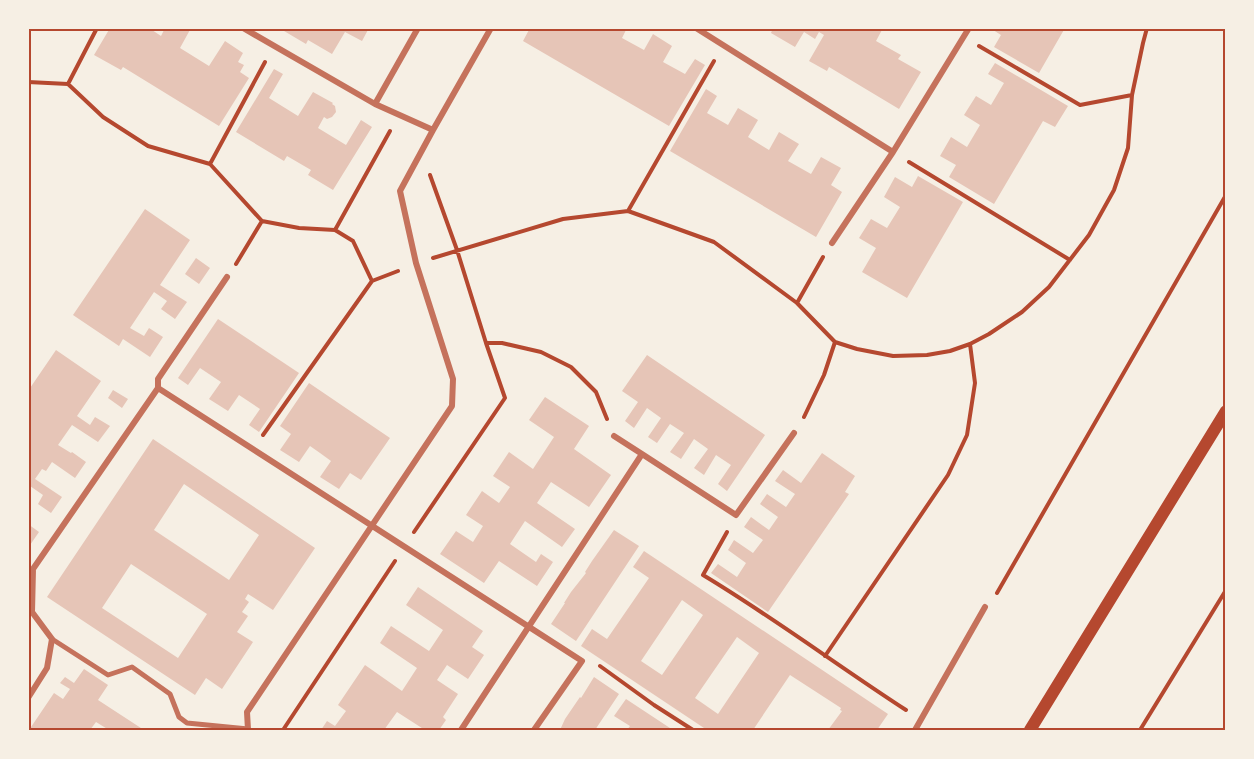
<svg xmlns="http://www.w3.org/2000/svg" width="1254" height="759" font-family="'DM Sans',sans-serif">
	<rect width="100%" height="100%" fill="#f6efe4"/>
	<!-- building -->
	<path fill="#e6c5b7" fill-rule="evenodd" d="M 110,28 L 149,28 L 161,36 L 165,28 L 191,28 L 180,48 L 209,66 L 225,41 L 243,53 L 238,62 L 244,65 L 240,72 L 249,78 L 219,126 L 123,67 L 121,70 L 94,55 Z
		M 279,28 L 369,28 L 362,41 L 345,32 L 332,54 L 308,40 L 306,44 Z
		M 530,28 L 627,28 L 622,38 L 644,50 L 653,34 L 672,46 L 663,62 L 685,74 L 695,59 L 705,65 L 669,126 L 523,41 Z
		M 773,28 L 856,28 L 859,30 L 860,28 L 883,28 L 876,41 L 901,55 L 898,59 L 921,72 L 899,109 L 829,67 L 827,71 L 809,61 L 824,35 L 819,32 L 815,39 L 804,32 L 795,47 L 771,33 Z
		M 990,28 L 1065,28 L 1039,73 L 994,47 L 1001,35 Z
		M 995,63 L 1068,106 L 1055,127 L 1043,121 L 994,204 L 949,177 L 956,165 L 940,156 L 951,137 L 967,147 L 980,125 L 964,115 L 976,96 L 991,105 L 1004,83 L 988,74 Z
		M 274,69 L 283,74 L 269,98 L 298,116 L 313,92 L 333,103 L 332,104 L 335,106 L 336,112 L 332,117 L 327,119 L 324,117 L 318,128 L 346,145 L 361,120 L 372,127 L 333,190 L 308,175 L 311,170 L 287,156 L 284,161 L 236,132 Z
		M 706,89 L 717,96 L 707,113 L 728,125 L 738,108 L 758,120 L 748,137 L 769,150 L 779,132 L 799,144 L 788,161 L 811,174 L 821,157 L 841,168 L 831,185 L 842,192 L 816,237 L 670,151 Z
		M 918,176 L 963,202 L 907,298 L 862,272 L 876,248 L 859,238 L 871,219 L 887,228 L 900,207 L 884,197 L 895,177 L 912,187 Z
		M 145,209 L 190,240 L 160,285 L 187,302 L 175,319 L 161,309 L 167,301 L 154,292 L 130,328 L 144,336 L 149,328 L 163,337 L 150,357 L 123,339 L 119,346 L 73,315 Z
		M 196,258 L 210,268 L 199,284 L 185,274 Z
		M 218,319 L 299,373 L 259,432 L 249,425 L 260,409 L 239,395 L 228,411 L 209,399 L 221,382 L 200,368 L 188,385 L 178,378 Z
		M 56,350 L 101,381 L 77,416 L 90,425 L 95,417 L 110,426 L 98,442 L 72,425 L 58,445 L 71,453 L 72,452 L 86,462 L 75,478 L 52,462 L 46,471 L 42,469 L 35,479 L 62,497 L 51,513 L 38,504 L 43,495 L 30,486 L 28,489 L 28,391 Z
		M 647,355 L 765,435 L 727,491 L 718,484 L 731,465 L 716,455 L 704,475 L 694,468 L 708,449 L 694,439 L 681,459 L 670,452 L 684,433 L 670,424 L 657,443 L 648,437 L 661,418 L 647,408 L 634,428 L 625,421 L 638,402 L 622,391 Z
		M 309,383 L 390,438 L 361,480 L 350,473 L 339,489 L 320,477 L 331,461 L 320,453 L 310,446 L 299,462 L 280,450 L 291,434 L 280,426 Z
		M 113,390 L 128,399 L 122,408 L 108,398 Z
		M 545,397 L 589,426 L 574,449 L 611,475 L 589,507 L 551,482 L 537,503 L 575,529 L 562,547 L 525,521 L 510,544 L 536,562 L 541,554 L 553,562 L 537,586 L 499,561 L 484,583 L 440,554 L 456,531 L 473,542 L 483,526 L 466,515 L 482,491 L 499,503 L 510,487 L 493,476 L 509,452 L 533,469 L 554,437 L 529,420 Z
		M 153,439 L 315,548 L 273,610 L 248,594 L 245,599 L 249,602 L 242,612 L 248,616 L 237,632 L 253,642 L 222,689 L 206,678 L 195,695 L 47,597 ZM 184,484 L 259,535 L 229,580 L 154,530 ZM 131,564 L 207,614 L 178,658 L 102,608 Z
		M 822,453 L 855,476 L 845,492 L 849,494 L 768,612 L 711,573 L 718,564 L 737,577 L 746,563 L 728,550 L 734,540 L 753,553 L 763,540 L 744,527 L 751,517 L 769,530 L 778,517 L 760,504 L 767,494 L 786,507 L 795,494 L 775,481 L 783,470 L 801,483 Z
		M 28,524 L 39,532 L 28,548 Z
		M 614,530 L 639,546 L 576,641 L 551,624 L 565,603 L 564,603 L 571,592 L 586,573 L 585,572 L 592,561 Z
		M 644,551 L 888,714 L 877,730 L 828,730 L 842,711 L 840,710 L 841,708 L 790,675 L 753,730 L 707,730 L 581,646 L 592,629 L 607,639 L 649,578 L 633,567 ZM 682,600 L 703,615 L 662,675 L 641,661 ZM 737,637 L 759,653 L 718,714 L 695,698 Z
		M 418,587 L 483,631 L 472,647 L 484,655 L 468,679 L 447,665 L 437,680 L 458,694 L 443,717 L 446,720 L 439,730 L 425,730 L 397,712 L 384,730 L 321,730 L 327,721 L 335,726 L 346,711 L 338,705 L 365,665 L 402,691 L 417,668 L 380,643 L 391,626 L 429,651 L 443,630 L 406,605 Z
		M 84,669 L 108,685 L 98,700 L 144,730 L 109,730 L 96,722 L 90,730 L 29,730 L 54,693 L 63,699 L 70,689 L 60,683 L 65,677 L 74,683 Z
		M 594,677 L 619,694 L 595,730 L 560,730 L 565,719 L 580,697 L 581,698 Z
		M 626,699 L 673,730 L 627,730 L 630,726 L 614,716 Z"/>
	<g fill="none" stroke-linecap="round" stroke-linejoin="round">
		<!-- path -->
		<path stroke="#b5482f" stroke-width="4" d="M 979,46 L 1080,105 L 1132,95
			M 28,82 L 68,84 L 97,28
			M 68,84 L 103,117 L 148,146 L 210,164 L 262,221 L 299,228 L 335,230 L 353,241 L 372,281 L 398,271
			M 909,162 L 1070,260
			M 210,164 L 265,62
			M 430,175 L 457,250 L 486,343 L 502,343 L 541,352 L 571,367 L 596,392 L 607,419
			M 628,211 L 714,61
			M 335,230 L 390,131
			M 433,258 L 563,219 L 628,211 L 714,242 L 797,303
			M 236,264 L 262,221
			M 835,342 L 857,349 L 893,356 L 927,355 L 950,351 L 970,344 L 989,334 L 1022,312 L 1049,287 L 1089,235 L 1114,190 L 1128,148 L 1132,95 L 1143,43 L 1147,28
			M 804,417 L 824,375 L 835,342 L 797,303 L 823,257
			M 263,435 L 372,281
			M 414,532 L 505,398 L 486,343
			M 727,532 L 703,575 C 773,617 838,666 906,710
			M 997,593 L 1226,195
			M 825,656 L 948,475 L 967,435 L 975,383 L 970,344
			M 600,666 L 654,705 L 693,730
			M 283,730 L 395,561
			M 1140,730 L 1226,590"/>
		<!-- pedestrian -->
		<path stroke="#c5725c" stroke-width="5" d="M 52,639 L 108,675 L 132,667 L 170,694 L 179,717 L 187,723 L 248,729"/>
		<!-- minor -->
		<path stroke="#c5725c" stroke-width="6" d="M 243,28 L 375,104 L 433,130
			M 696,28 L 893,152
			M 375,104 L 418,28
			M 832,243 L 893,152 L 969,28
			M 158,388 L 582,661 L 534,730
			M 614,436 L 642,454
			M 28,698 L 47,668 L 52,639 L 32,612 L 33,569 L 158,388 L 158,379 L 227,277
			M 248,730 L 247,712 L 452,406 L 453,379 L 416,263 L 400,191 L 433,130 L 491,28
			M 461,730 L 642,454 L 736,515 L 794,433
			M 915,730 L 985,607"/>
		<!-- secondary -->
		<path stroke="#b5482f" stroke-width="12" d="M 1030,730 L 1226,411"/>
	</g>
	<!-- border -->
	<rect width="1254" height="759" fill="none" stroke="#f6efe4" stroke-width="60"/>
	<rect x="30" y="30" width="1194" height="699" fill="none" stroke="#b5482f" stroke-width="2"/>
</svg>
